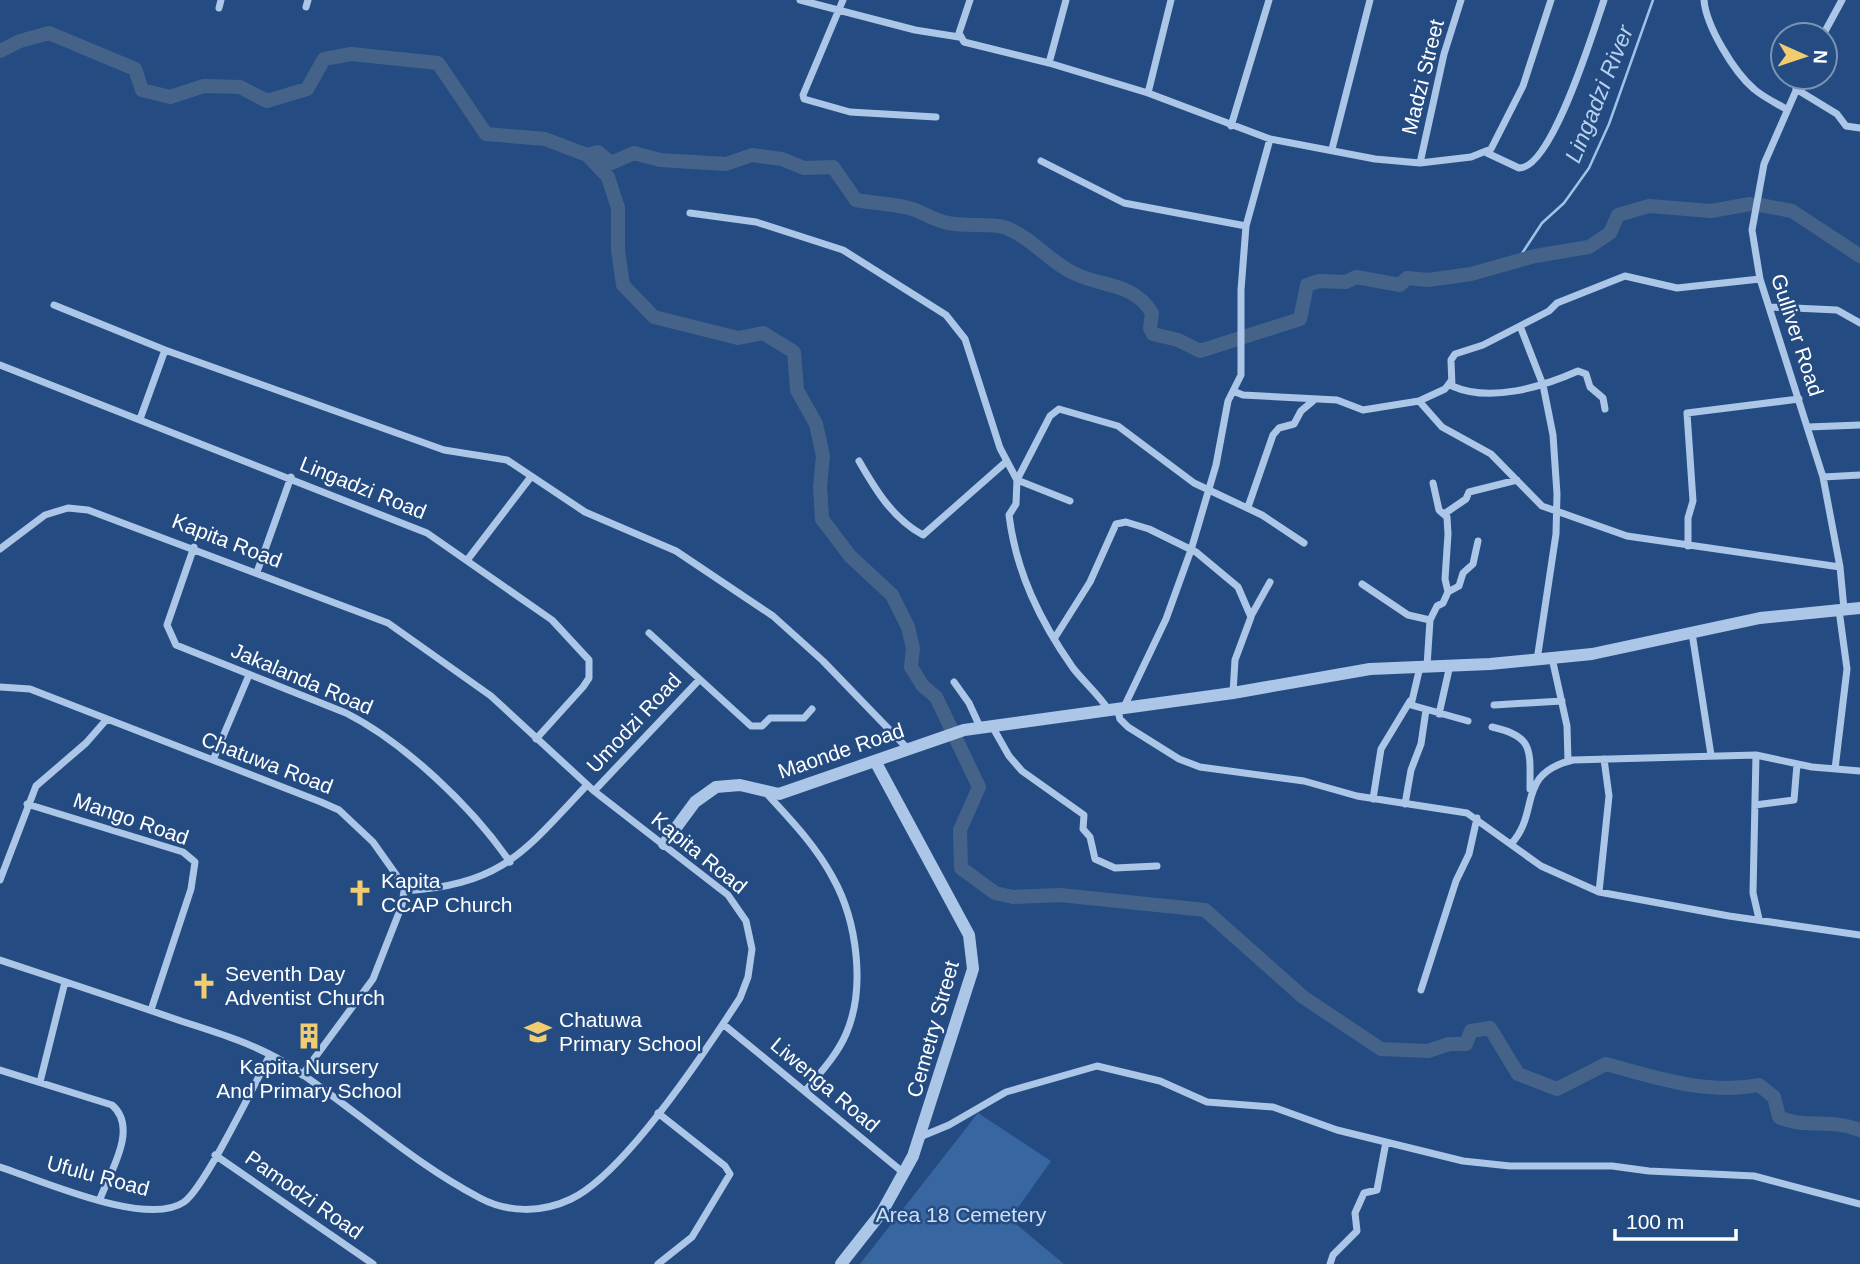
<svg xmlns="http://www.w3.org/2000/svg" width="1860" height="1264" font-family="Arial,sans-serif">
	<rect width="100%" height="100%" fill="#244c82"/>
	<!-- green -->
	<path fill="#3866a0" d="M 978,1113 L 1051,1161 L 1010,1219 L 1064,1264 L 860,1264 Z"/>
	<g fill="none" stroke-linecap="round" stroke-linejoin="round">
		<!-- stream -->
		<path stroke="#a0c1e8" stroke-width="2.5" d="M 1517,261 L 1542,223 L 1564,203 L 1589,168 L 1609,124 L 1653,0"/>
		<!-- river -->
		<path stroke="#456389" stroke-width="14" d="M 0,51 L 20,41 L 49,33 L 135,69 L 142,90 L 170,97 L 204,86 L 240,87 L 267,101 L 307,89 L 324,59 L 351,54 L 438,63 L 486,134 L 545,139 L 587,155 L 608,177 L 618,208 L 618,250 L 623,285 L 654,317 L 738,338 L 763,333 L 794,352 L 797,390 L 816,424 L 823,456 L 820,487 L 822,519 L 850,556 L 892,595 L 908,627 L 913,648 L 911,667 L 923,686 L 936,697 L 979,787 L 960,830 L 961,868 L 995,893 L 1013,897 L 1060,895 L 1205,910 L 1303,997 L 1381,1049 L 1428,1051 L 1449,1044 L 1466,1044 L 1471,1031 L 1490,1028 L 1518,1074 L 1557,1089 L 1606,1064 C 1656,1078 1707,1095 1759,1085 L 1774,1097 L 1779,1117 C 1801,1129 1831,1118 1860,1130
			M 587,155 L 598,152 L 611,163 L 634,153 L 660,160 L 726,164 L 752,155 L 782,159 L 804,168 L 833,167 L 856,200 C 873,203 892,204 909,208 C 921,211 932,219 944,222 C 963,228 992,222 1007,228 C 1035,240 1051,264 1078,275 C 1104,287 1134,283 1152,313 L 1150,328 L 1153,334 L 1178,340 L 1200,351 L 1300,319 L 1307,285 L 1319,281 L 1346,282 L 1356,277 L 1400,285 L 1407,278 L 1428,280 L 1471,274 L 1535,256 L 1589,247 L 1610,233 L 1618,215 L 1649,206 L 1711,211 L 1750,204
			M 1760,205 L 1792,211 L 1860,256"/>
		<!-- minor -->
		<path stroke="#acc6e7" stroke-width="7" d="M 800,0 L 915,30 L 959,37
			M 843,0 L 803,95 L 804,99 L 850,112 L 936,117
			M 970,0 L 959,33 L 964,42 L 1049,63 L 1148,93 L 1270,139 L 1375,159 L 1420,163 L 1471,157 L 1491,149 L 1523,86 L 1551,0
			M 1704,0 C 1706,26 1734,72 1754,89 C 1763,97 1776,103 1786,109
			M 306,7 L 308,0
			M 219,8 L 221,0
			M 1823,35 L 1842,0
			M 1049,63 L 1066,0
			M 1802,77 L 1764,164 L 1752,230 L 1760,279 L 1823,477 L 1840,567 L 1844,609
			M 1796,89 L 1837,114 L 1846,126 L 1860,128
			M 1148,93 L 1171,0
			M 1231,126 L 1269,0
			M 1332,149 L 1370,0
			M 1487,153 L 1519,168 C 1552,169 1594,29 1604,0
			M 1041,161 L 1124,203 L 1246,226
			M 1420,163 L 1444,54 L 1461,0
			M 690,213 L 756,222 L 843,250 L 946,315 L 965,339 L 1000,448 L 1017,480 L 1016,504 L 1009,515 C 1016,572 1040,621 1073,668 C 1084,682 1098,694 1108,709
			M 54,305 L 165,350 L 444,450 L 507,460 L 585,512 L 676,551 L 773,616 L 823,661 L 908,749
			M 1770,307 L 1837,310 L 1860,323
			M 1520,326 L 1543,385 L 1553,435 L 1557,494 L 1556,534 L 1537,660
			M 0,365 L 427,533 L 552,620 L 589,660 L 589,678 L 583,687 L 536,739
			M 1233,391 L 1243,395 L 1337,400 L 1363,410 L 1419,401 L 1442,427 L 1491,454 L 1542,506 L 1627,536 L 1840,567
			M 1419,401 L 1445,389 L 1451,381
			M 1605,409 L 1603,398 L 1590,387 L 1586,374 L 1578,371 C 1542,387 1490,403 1452,386 L 1451,360 L 1455,354 L 1483,345 L 1549,311 L 1557,303 L 1625,276 L 1677,288 L 1760,279
			M 140,419 L 165,350
			M 1808,427 L 1860,425
			M 859,461 C 875,489 893,519 923,535 L 1007,461
			M 1823,477 L 1860,475
			M 1433,483 L 1439,510 L 1447,517 L 1448,534 L 1445,579 L 1448,592
			M 1070,501 L 1017,480 L 1050,416 L 1059,409 L 1118,426 L 1194,483 L 1262,515 L 1304,543
			M 1248,507 L 1273,435 L 1279,428 L 1294,424 L 1301,411 L 1313,401
			M 1444,514 L 1466,499 L 1469,492 L 1517,480
			M 1688,546 L 1688,518 L 1693,501 L 1687,413 L 1799,399
			M 194,547 L 167,625 L 176,645 L 346,713 C 405,743 472,807 510,862
			M 0,549 L 45,515 L 68,508 L 88,510 L 388,623 L 491,696 L 594,791 L 728,895 L 746,921 L 752,949 L 748,977 L 740,998 C 707,1049 624,1174 571,1199 C 542,1213 508,1213 480,1198 C 409,1161 351,1105 284,1062 C 252,1043 215,1032 181,1021 C 121,1000 60,980 0,960
			M 468,559 L 530,478
			M 257,572 L 291,477
			M 1362,584 L 1408,615 L 1430,620
			M 1251,616 L 1270,582
			M 649,633 L 751,726 L 762,726 L 770,718 L 804,718 L 812,709
			M 1692,633 L 1711,755
			M 1054,639 L 1090,582 L 1116,524 L 1126,522 L 1149,529 L 1196,552 L 1238,587 L 1251,617 L 1235,660 L 1233,693
			M 1552,658 L 1567,726 L 1568,761
			M 1427,666 L 1430,620 L 1437,606 L 1443,603 L 1448,592 L 1459,586 L 1463,573 L 1473,564 L 1478,541
			M 1420,667 L 1411,705 L 1468,721
			M 954,682 L 969,703 L 980,727
			M 0,687 L 30,689 L 321,802 L 339,810 L 373,842 L 402,883 L 404,891 L 402,905 L 373,979 L 302,1075
			M 1494,705 L 1562,701
			M 1124,707 L 1166,619 L 1191,550 L 1216,465 L 1228,401 L 1241,375 L 1241,290 L 1246,226 L 1270,139
			M 1117,708 L 1120,719 L 1128,727 L 1179,759 L 1200,767 L 1304,781 L 1357,796 L 1467,813 L 1541,866 L 1599,892 L 1729,916 L 1860,935
			M 1439,714 L 1450,665
			M 992,726 L 1009,756 L 1022,771 L 1084,815 L 1083,829 L 1090,837 L 1095,859 L 1115,868 L 1157,866
			M 1492,727 C 1534,736 1530,750 1530,789
			M 1756,755 L 1753,893 L 1759,919
			M 213,760 L 249,675
			M 1835,769 L 1847,669 L 1839,610
			M 594,791 L 699,680
			M 767,794 C 791,820 816,846 833,878 C 857,921 866,988 846,1034 C 837,1055 820,1073 806,1090
			M 1373,799 L 1381,749 L 1410,701
			M 27,804 L 183,852 L 195,862 L 191,889 L 151,1010
			M 1405,804 L 1411,770 L 1421,744 L 1426,710
			M 1755,805 L 1794,800 L 1797,764
			M 1511,844 C 1541,812 1515,774 1573,760 L 1756,755 L 1812,767 L 1860,771
			M 0,880 L 36,786 L 86,743 L 107,719
			M 404,891 C 503,884 523,853 587,785
			M 1599,892 L 1609,796 L 1604,759
			M 1421,990 L 1456,881 L 1469,854 L 1477,818
			M 723,1024 L 905,1174
			M 0,1070 L 112,1105 C 139,1128 110,1172 100,1199
			M 40,1082 L 65,982
			M 920,1137 L 949,1125 L 1006,1092 L 1097,1066 L 1160,1081 L 1207,1102 L 1273,1107 L 1337,1130 L 1463,1161 L 1510,1166 L 1612,1166 L 1649,1171 L 1754,1176 L 1860,1204
			M 215,1155 L 373,1264
			M 0,1167 C 41,1180 147,1228 184,1202 C 205,1187 255,1083 270,1055
			M 658,1264 L 692,1237 L 730,1174 L 725,1166 L 658,1113
			M 1330,1264 L 1333,1255 L 1357,1231 L 1355,1213 L 1364,1193 L 1377,1190 L 1386,1142"/>
		<!-- tertiary -->
		<path stroke="#acc6e7" stroke-width="12" d="M 664,844 L 695,802 L 716,787 L 740,785 L 779,794 L 964,730 L 1233,693 L 1370,669 L 1490,664 L 1592,654 L 1760,618 L 1860,608
			M 841,1264 L 882,1212 L 913,1156 L 973,969 L 969,935 L 875,761"/>
	</g>
	<!-- icons -->
	<defs>
		<g id="church-bare" transform="scale(2.1)"><path d="M-1.2-6h2.4v3.5h3.3v2.4h-3.3V6h-2.4V-.1h-3.3v-2.4h3.3Z" fill="#f2cd6f" stroke="#244c82" stroke-width="2.5" paint-order="stroke"/></g>
		<g id="school-bare" transform="scale(2.1)"><path d="M0-5L7-2L0 1L-7-2ZM-4 1L0 2.5L4 1V4Q0 6-4 4Z" fill="#f2cd6f" stroke="#244c82" stroke-width="2.5" paint-order="stroke"/></g>
		<g id="building-bare" transform="scale(2.1)"><path d="M-4-6H4V6H1V3H-1V6H-4ZM-2.5-4.3h1.7v1.8h-1.7ZM.8-4.3h1.7v1.8H.8ZM-2.5-1h1.7V.8h-1.7ZM.8-1h1.7V.8H.8Z" fill="#f2cd6f" stroke="#244c82" stroke-width="2.5" paint-order="stroke"/></g>
	</defs>
	<g fill-rule="evenodd">
		<use href="#church-bare" x="360" y="893"/>
		<use href="#church-bare" x="204" y="986"/>
		<use href="#school-bare" x="538" y="1032"/>
		<use href="#building-bare" x="309" y="1036"/>
	</g>
	<g text-anchor="middle" stroke-width="5" stroke-linejoin="round" paint-order="stroke">
		<!-- street labels -->
		<g font-size="21" fill="#fff" stroke="#244c82">
			<text transform="translate(1423 77) rotate(-76)" y="7">Madzi Street</text>
			<text transform="translate(1797 335) rotate(72)" y="7">Gulliver Road</text>
			<text transform="translate(363 488) rotate(22)" y="7">Lingadzi Road</text>
			<text transform="translate(227 541) rotate(21)" y="7">Kapita Road</text>
			<text transform="translate(302 679) rotate(23)" y="7">Jakalanda Road</text>
			<text transform="translate(634 723) rotate(-47)" y="7">Umodzi Road</text>
			<text transform="translate(841 751) rotate(-19)" y="7">Maonde Road</text>
			<text transform="translate(267 763) rotate(21)" y="7">Chatuwa Road</text>
			<text transform="translate(131 819) rotate(19)" y="7">Mango Road</text>
			<text transform="translate(699 853) rotate(39)" y="7">Kapita Road</text>
			<text transform="translate(933 1029) rotate(-74)" y="7">Cemetry Street</text>
			<text transform="translate(825 1085) rotate(40)" y="7">Liwenga Road</text>
			<text transform="translate(98 1176) rotate(15)" y="7">Ufulu Road</text>
			<text transform="translate(304 1195) rotate(35)" y="7">Pamodzi Road</text>
		</g>
		<!-- poi labels -->
		<g font-size="21" fill="#fff" stroke="#244c82" text-anchor="start">
			<text x="381" y="888">Kapita<tspan x="381" dy="24">CCAP Church</tspan></text>
			<text x="225" y="981">Seventh Day<tspan x="225" dy="24">Adventist Church</tspan></text>
			<text x="559" y="1027">Chatuwa<tspan x="559" dy="24">Primary School</tspan></text>
			<text x="309" y="1074" text-anchor="middle">Kapita Nursery<tspan x="309" dy="24">And Primary School</tspan></text>
		</g>
		<!-- park labels -->
		<g font-size="21" fill="#cfe0f6" stroke="#244c82">
			<text x="961" y="1222">Area 18 Cemetery</text>
		</g>
		<!-- water labels -->
		<g font-size="23" font-style="italic" fill="#b7d0ef" stroke="#244c82">
			<text transform="translate(1599 94) rotate(-68)" y="8">Lingadzi River</text>
		</g>
	</g>
	<!-- north arrow -->
	<g transform="translate(1804 56) rotate(93)"><circle r="33" fill="#244c82" stroke="#7c94b4" stroke-width="2"/>
	<path d="M0-5L12 26L0 18L-12 26Z" fill="#f2cd6f"/>
	<text y="-10" font-size="19" font-weight="bold" text-anchor="middle" fill="#ffffff">N</text>
	</g>
	<!-- scale -->
	<path d="M1615 1229v10h121v-10" fill="none" stroke="#ffffff" stroke-width="3.5"/>
	<text x="1626" y="1229" font-size="21" fill="#ffffff" stroke="#244c82" stroke-width="5" paint-order="stroke">100 m</text>
</svg>
